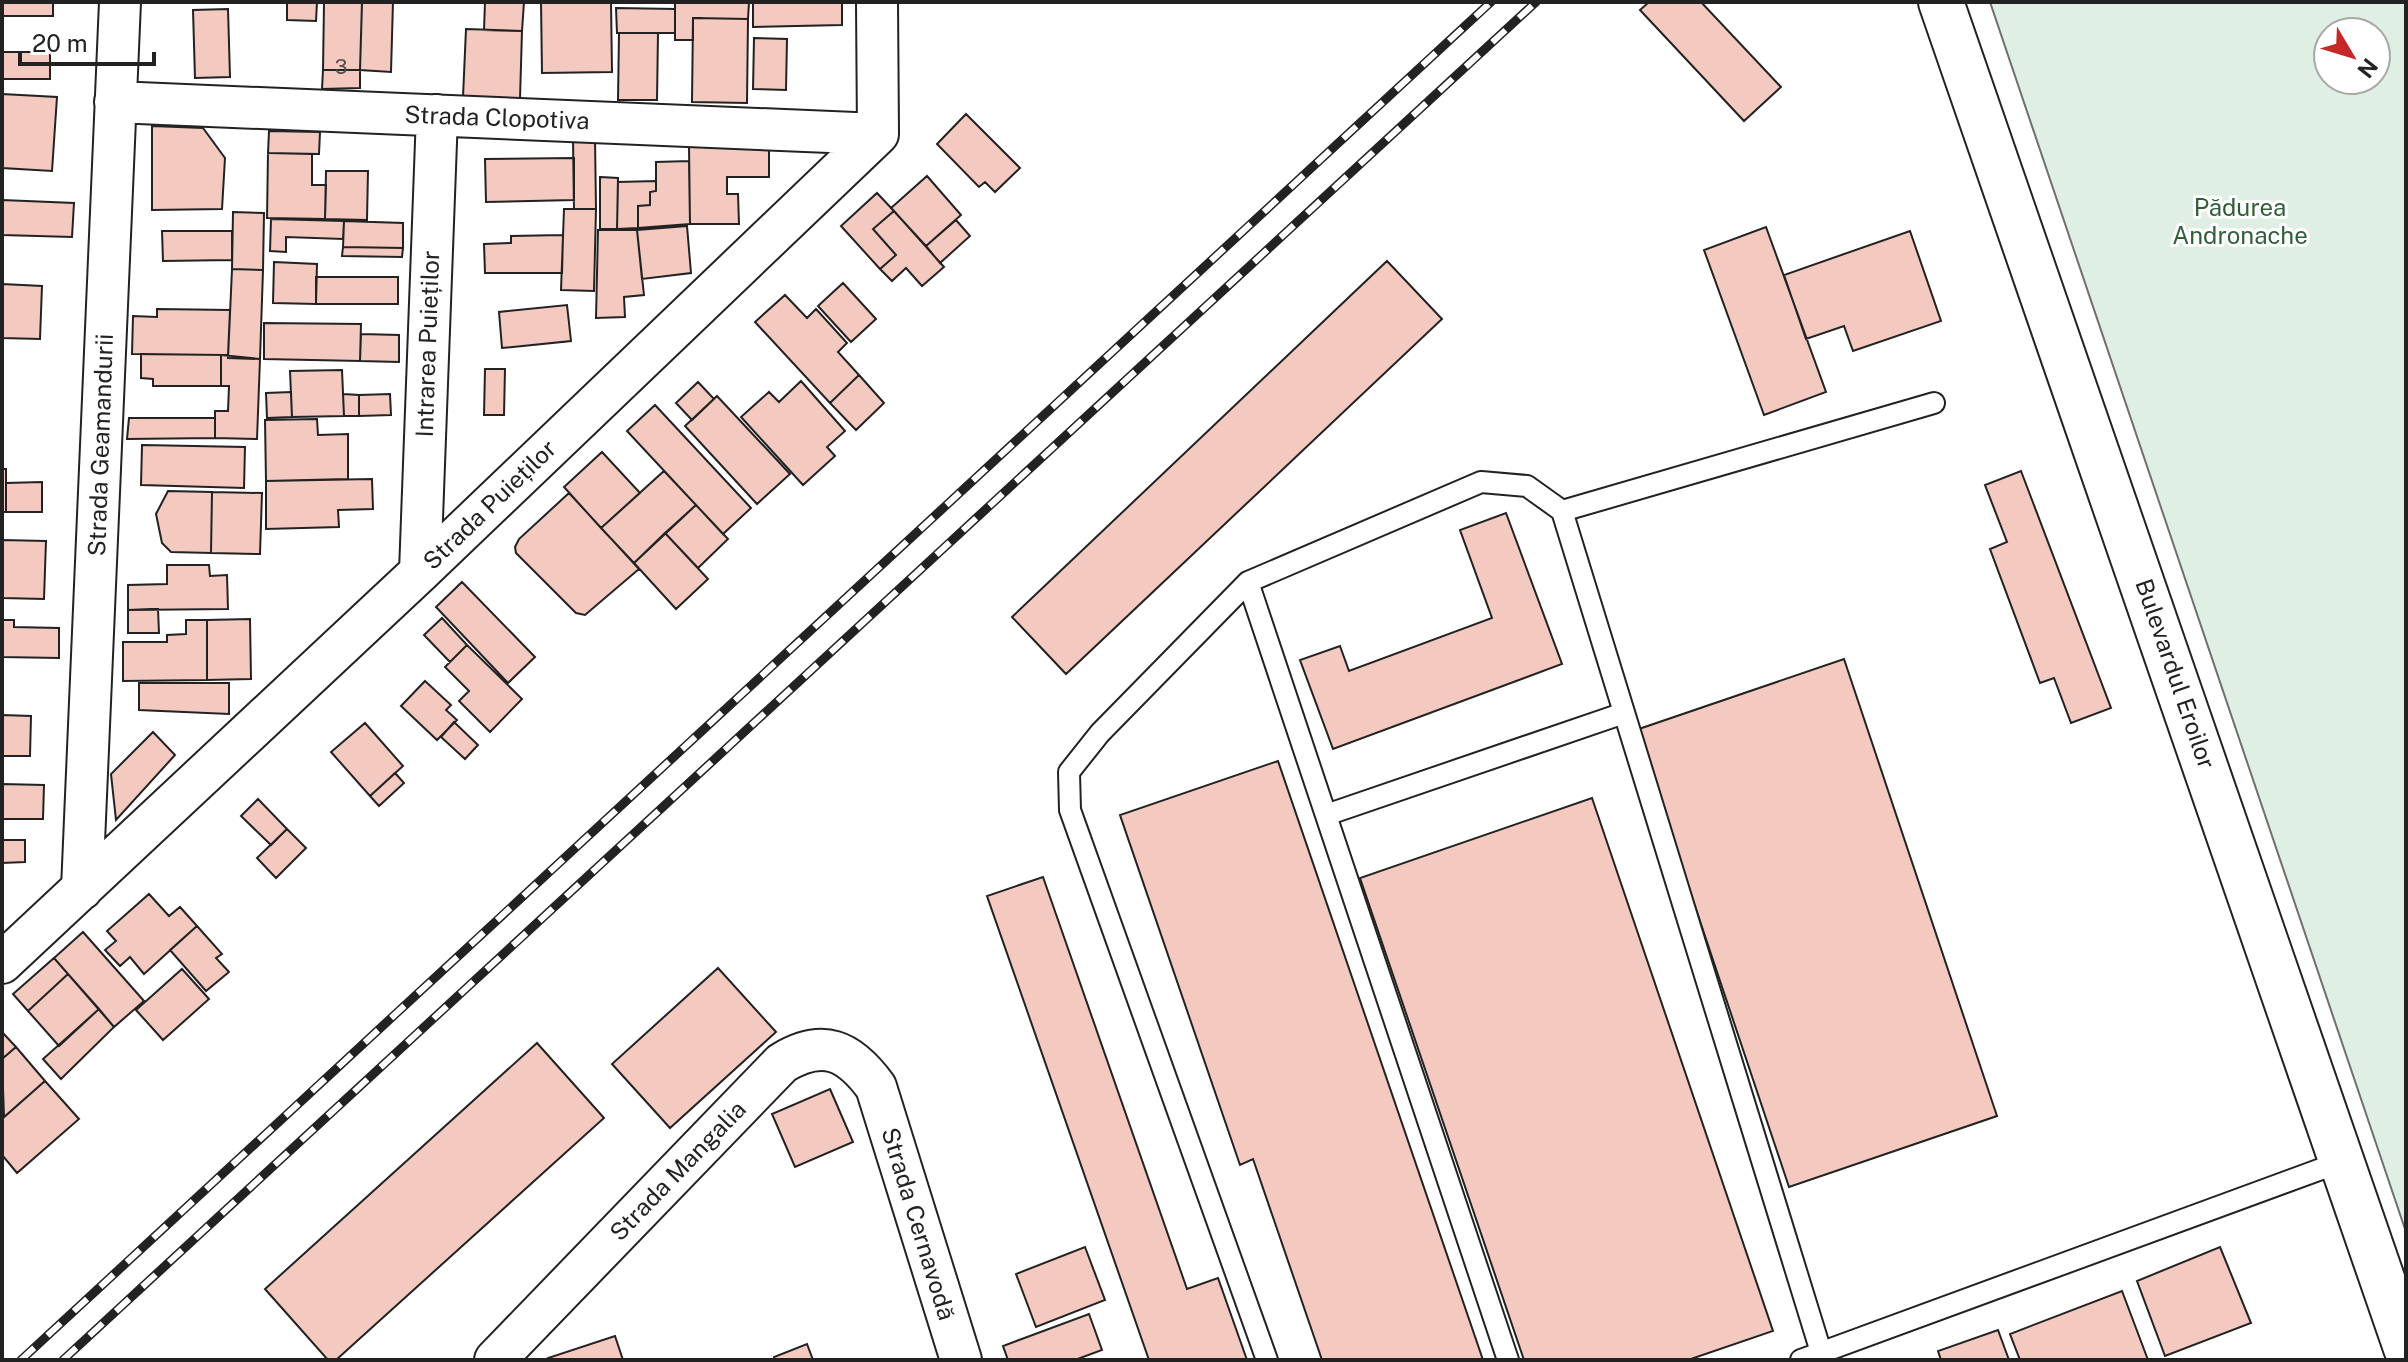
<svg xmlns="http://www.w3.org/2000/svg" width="2408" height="1362" font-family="'Public Sans',sans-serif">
	<rect width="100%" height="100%" fill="#fff"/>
	<!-- green -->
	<path fill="#e0efe3" stroke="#6f6f6f" stroke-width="2" fill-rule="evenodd" d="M 1990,2 L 2406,2 L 2406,1232 ZM 2328,32 L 2376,32 L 2376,80 L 2328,80 Z"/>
	<!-- building -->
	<path fill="#f3c9c0" stroke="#222" stroke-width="2" d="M 2,2 L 53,2 L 53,16 L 2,16 Z
		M 287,2 L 317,2 L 316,21 L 287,20 Z
		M 393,2 L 391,72 L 360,70 L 362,2 Z
		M 485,2 L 524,2 L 522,31 L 484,30 Z
		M 541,2 L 611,2 L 612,72 L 542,73 Z
		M 675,2 L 749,2 L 748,19 L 693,18 L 693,40 L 675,40 Z
		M 753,2 L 842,2 L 842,25 L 753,27 Z
		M 1649,2 L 1701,2 L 1781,87 L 1744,121 L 1640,10 Z
		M 324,3 L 362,3 L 360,70 L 323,70 Z
		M 616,8 L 675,9 L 675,33 L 617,33 Z
		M 228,9 L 230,77 L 195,78 L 193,10 Z
		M 693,18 L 748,19 L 747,103 L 692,102 Z
		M 466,29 L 522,31 L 520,99 L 463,97 Z
		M 619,33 L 658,33 L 657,100 L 618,100 Z
		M 754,38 L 787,39 L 786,90 L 753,89 Z
		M 2,52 L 50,52 L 50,79 L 2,79 Z
		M 323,70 L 360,70 L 360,88 L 322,89 Z
		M 2,94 L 57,97 L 52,171 L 2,168 Z
		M 966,114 L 1020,168 L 995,192 L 985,182 L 979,187 L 937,144 Z
		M 152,126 L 203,128 L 225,158 L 222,209 L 152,210 Z
		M 269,131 L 320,132 L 319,154 L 268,153 Z
		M 573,138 L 595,138 L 596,209 L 574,209 Z
		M 769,145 L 769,177 L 727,177 L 727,194 L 738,194 L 739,224 L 690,224 L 689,146 Z
		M 268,153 L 312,154 L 312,185 L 326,185 L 325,219 L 267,218 Z
		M 574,158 L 574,200 L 486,202 L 485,159 Z
		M 689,161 L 690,224 L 638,228 L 638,206 L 650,205 L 650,192 L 656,191 L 656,162 Z
		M 326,171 L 368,171 L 367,220 L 325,219 Z
		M 927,176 L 961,215 L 926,246 L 891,208 Z
		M 600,177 L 618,178 L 617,229 L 600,229 Z
		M 656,181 L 656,191 L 650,192 L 650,205 L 638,206 L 638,228 L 617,229 L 618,182 Z
		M 877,193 L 894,211 L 873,229 L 896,255 L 880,269 L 841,226 Z
		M 2,200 L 74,203 L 72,237 L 2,235 Z
		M 564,209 L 596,209 L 594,291 L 561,290 Z
		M 894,211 L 944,267 L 922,286 L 906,268 L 892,281 L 880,269 L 896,255 L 873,229 Z
		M 233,212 L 264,213 L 263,270 L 232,269 Z
		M 271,219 L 344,221 L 343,239 L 286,237 L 286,252 L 270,251 Z
		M 956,220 L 970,236 L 940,263 L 926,246 Z
		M 344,221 L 403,223 L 403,248 L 343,247 Z
		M 687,226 L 691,273 L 642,279 L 637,230 Z
		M 1766,227 L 1826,392 L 1764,415 L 1704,250 Z
		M 598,230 L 637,230 L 644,295 L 624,297 L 625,317 L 596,318 Z
		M 162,231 L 232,231 L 232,260 L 163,261 Z
		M 1910,231 L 1941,321 L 1853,351 L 1844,326 L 1806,339 L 1784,275 Z
		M 563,235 L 562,273 L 485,273 L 484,244 L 511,243 L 511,236 Z
		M 343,247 L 403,248 L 402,257 L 342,256 Z
		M 1387,261 L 1442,319 L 1066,674 L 1012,617 Z
		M 274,262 L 317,264 L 316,304 L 273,303 Z
		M 232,269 L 263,270 L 260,359 L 228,358 Z
		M 316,277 L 398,277 L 398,304 L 316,304 Z
		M 843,283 L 876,319 L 851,342 L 818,306 Z
		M 2,284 L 42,286 L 40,339 L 2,338 Z
		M 785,295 L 807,318 L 816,309 L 847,343 L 838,352 L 859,375 L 830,403 L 755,322 Z
		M 567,305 L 571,341 L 502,348 L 499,312 Z
		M 157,309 L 230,310 L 228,355 L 132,354 L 133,316 L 157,317 Z
		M 264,323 L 361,324 L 360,361 L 264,359 Z
		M 361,334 L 399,335 L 399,362 L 360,361 Z
		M 141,354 L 221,355 L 221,386 L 153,386 L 153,379 L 141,378 Z
		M 221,355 L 260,359 L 257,439 L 215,438 L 215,411 L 228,411 L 229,386 L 221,386 Z
		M 485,369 L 505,369 L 504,415 L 484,415 Z
		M 342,370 L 344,416 L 292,417 L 290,371 Z
		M 859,375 L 884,403 L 856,430 L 830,403 Z
		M 801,381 L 845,431 L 827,447 L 835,456 L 803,485 L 741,417 L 769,392 L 779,402 Z
		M 698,382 L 714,399 L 692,420 L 676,403 Z
		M 291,392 L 292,417 L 267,418 L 266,393 Z
		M 343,394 L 359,395 L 359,416 L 344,416 Z
		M 390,394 L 391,415 L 359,416 L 359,395 Z
		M 717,396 L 790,474 L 757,504 L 685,426 Z
		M 655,405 L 751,508 L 723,534 L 627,431 Z
		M 129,418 L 215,418 L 215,438 L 127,439 Z
		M 317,419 L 318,435 L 348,434 L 348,479 L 266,481 L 265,420 Z
		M 142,445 L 245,447 L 244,488 L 141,485 Z
		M 602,452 L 640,493 L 601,528 L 564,487 Z
		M 2,469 L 6,469 L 6,512 L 2,512 Z
		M 664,471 L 696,505 L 634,563 L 601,528 Z
		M 2021,471 L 2111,708 L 2071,723 L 2054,678 L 2040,683 L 1990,549 L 2007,542 L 1985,485 Z
		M 372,479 L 373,509 L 338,510 L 339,527 L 266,529 L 266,481 Z
		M 42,482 L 42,512 L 6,512 L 6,483 Z
		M 168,491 L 212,492 L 211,553 L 171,552 L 162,543 L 156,514 Z
		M 212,492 L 262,493 L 260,554 L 211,553 Z
		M 569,493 L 639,569 L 585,615 L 576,613 L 516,553 L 515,547 L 519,539 Z
		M 696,505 L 728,539 L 698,568 L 665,533 Z
		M 1506,513 L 1562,664 L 1333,749 L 1300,660 L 1340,646 L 1349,671 L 1492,618 L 1460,530 Z
		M 665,533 L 708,579 L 676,609 L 634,563 Z
		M 2,540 L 46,541 L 44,599 L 2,598 Z
		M 167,565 L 209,565 L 210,576 L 227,575 L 228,609 L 128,610 L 128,585 L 167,584 Z
		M 462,582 L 535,657 L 508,683 L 436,607 Z
		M 158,609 L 159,633 L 128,633 L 128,610 Z
		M 442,618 L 467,645 L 450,662 L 424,635 Z
		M 250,619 L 251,679 L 207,680 L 207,620 Z
		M 2,620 L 14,620 L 14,627 L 59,628 L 59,658 L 2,657 Z
		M 186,620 L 207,620 L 207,680 L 123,681 L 123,642 L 167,642 L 167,635 L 186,634 Z
		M 467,645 L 522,699 L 490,732 L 459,701 L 469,691 L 445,667 Z
		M 1844,659 L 1997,1116 L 1789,1187 L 1636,730 Z
		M 425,681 L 451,705 L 446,710 L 457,720 L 437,740 L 401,706 Z
		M 139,683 L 229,683 L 229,714 L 139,710 Z
		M 2,715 L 31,716 L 30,756 L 2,756 Z
		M 454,722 L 478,745 L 465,759 L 441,737 Z
		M 365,723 L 403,766 L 370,796 L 331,752 Z
		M 153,732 L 175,755 L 116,820 L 111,774 Z
		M 1278,761 L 1483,1360 L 1322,1360 L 1253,1159 L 1240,1165 L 1120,815 Z
		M 395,773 L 404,783 L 379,806 L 370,796 Z
		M 2,784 L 44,785 L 43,819 L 2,819 Z
		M 1592,798 L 1773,1331 L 1688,1360 L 1524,1360 L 1360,878 Z
		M 258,799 L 287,829 L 271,845 L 241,816 Z
		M 287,829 L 306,848 L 276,878 L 257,858 Z
		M 2,840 L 25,840 L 25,862 L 2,863 Z
		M 1043,877 L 1187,1289 L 1218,1278 L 1247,1360 L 1149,1360 L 987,896 Z
		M 149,894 L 169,916 L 180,907 L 197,926 L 144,974 L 130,957 L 120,966 L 105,950 L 116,941 L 107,931 Z
		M 197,926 L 222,954 L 216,958 L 229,972 L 206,991 L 170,950 Z
		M 83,932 L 144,1001 L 114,1027 L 54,958 Z
		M 54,958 L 68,974 L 28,1011 L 13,994 Z
		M 718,968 L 776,1032 L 670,1128 L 612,1064 Z
		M 182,969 L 209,999 L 163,1040 L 136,1010 Z
		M 68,974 L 99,1009 L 59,1046 L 28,1011 Z
		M 99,1009 L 114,1027 L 61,1079 L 43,1059 Z
		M 2,1032 L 16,1047 L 2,1059 Z
		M 537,1043 L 604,1118 L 336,1360 L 328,1360 L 265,1289 Z
		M 16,1047 L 45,1081 L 4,1117 L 2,1059 Z
		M 45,1081 L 79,1119 L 17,1173 L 2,1155 L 2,1119 Z
		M 830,1089 L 853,1142 L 795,1167 L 772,1114 Z
		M 1085,1247 L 1105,1300 L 1036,1327 L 1016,1274 Z
		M 2220,1247 L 2251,1323 L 2165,1356 L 2137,1281 Z
		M 2122,1291 L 2148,1360 L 2020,1360 L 2010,1334 Z
		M 1089,1314 L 1102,1350 L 1075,1360 L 1008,1360 L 1003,1346 Z
		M 1998,1330 L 2009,1360 L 1941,1360 L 1938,1351 Z
		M 615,1336 L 623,1360 L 549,1360 L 548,1358 Z
		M 807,1344 L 813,1360 L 775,1360 L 774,1357 Z"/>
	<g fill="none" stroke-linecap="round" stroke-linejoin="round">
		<!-- service casing -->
		<g stroke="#222" stroke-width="24">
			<path id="service" d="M 1248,582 L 1508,1360
				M 1326,815 L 1624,713
				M 1821,1352 L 1562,511 L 1934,403
				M 1267,1360 L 1070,810 L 1069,772 L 1100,733 L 1248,582 L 1481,482 L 1527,486 L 1562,511
				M 1801,1360 L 2343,1161"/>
		</g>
		<!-- minor casing -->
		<g stroke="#222" stroke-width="44">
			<path id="minor" d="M 115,102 L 878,134
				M 420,572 L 437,115
				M 82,889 L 120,2
				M 2,963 L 420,572 L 878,134 L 877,2
				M 495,1360 L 782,1063 C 823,1038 849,1050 876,1087 L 961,1360"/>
		</g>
		<!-- secondary casing -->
		<g stroke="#222" stroke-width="48">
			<path id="secondary" d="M 1941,2 L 2406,1348"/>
		</g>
		<!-- service -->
		<use href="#service" stroke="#fff" stroke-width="20"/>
		<!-- minor -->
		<use href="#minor" stroke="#fff" stroke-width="40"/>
		<!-- secondary -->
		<use href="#secondary" stroke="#fff" stroke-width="44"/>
		<!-- rail casing -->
		<g stroke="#222" stroke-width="9">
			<path id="rail" d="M 21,1360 L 1491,2
				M 63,1360 L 1536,2"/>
		</g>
		<!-- rail -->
		<use href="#rail" stroke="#fff" stroke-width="6" stroke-dasharray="18" stroke-linecap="butt"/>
	</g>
	<g text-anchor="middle" stroke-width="6" stroke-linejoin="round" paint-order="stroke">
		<!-- number labels -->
		<g font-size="20" fill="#564c4a">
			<text x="341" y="74">3</text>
		</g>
		<!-- street labels -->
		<g font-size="24" fill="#222" stroke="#fff">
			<text transform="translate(497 118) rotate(2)" y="8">Strada Clopotiva</text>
			<text transform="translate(428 344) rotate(-88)" y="8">Intrarea Puieților</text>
			<text transform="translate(101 445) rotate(-88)" y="8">Strada Geamandurii</text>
			<text transform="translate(490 505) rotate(-44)" y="8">Strada Puieților</text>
			<text transform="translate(2175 674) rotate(71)" y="8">Bulevardul Eroilor</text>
			<text transform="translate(678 1171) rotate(-46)" y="8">Strada Mangalia</text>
			<text transform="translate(918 1224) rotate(73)" y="8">Strada Cernavodă</text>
		</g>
		<!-- park labels -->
		<g font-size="24" fill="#2f5e38" stroke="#fff">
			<text x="2240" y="216">Pădurea<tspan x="2240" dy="28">Andronache</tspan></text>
		</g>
	</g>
	<!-- border -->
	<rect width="2408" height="1362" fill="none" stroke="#222222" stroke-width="8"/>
	<!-- north arrow -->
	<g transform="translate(2352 56) rotate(128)"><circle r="38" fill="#ffffff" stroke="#a7a7a7" stroke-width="2"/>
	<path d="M0-6L14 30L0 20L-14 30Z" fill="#c62828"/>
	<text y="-12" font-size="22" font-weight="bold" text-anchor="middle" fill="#222222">N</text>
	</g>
	<!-- scale -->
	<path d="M20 52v12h134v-12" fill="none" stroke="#222222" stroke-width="4"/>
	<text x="32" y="52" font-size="24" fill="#222222" stroke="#ffffff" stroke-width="6" paint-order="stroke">20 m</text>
</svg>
